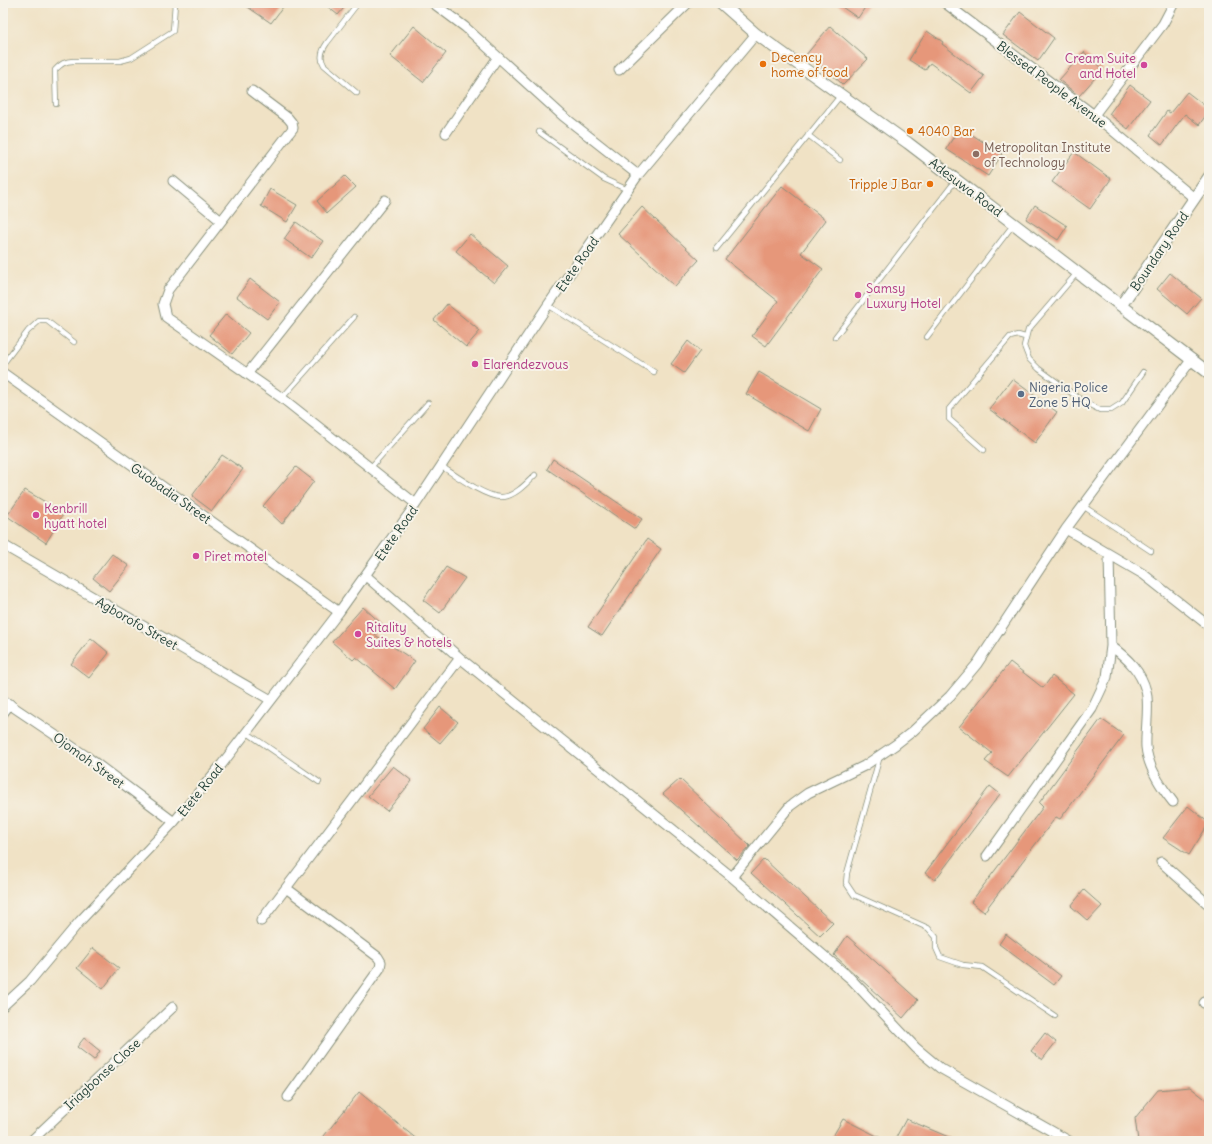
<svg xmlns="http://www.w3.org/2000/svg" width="1212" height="1144" font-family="Delius,sans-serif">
	<rect width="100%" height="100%" fill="#f7f3e8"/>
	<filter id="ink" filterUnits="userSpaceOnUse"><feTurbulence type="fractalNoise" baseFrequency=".025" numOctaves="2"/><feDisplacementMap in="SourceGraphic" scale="8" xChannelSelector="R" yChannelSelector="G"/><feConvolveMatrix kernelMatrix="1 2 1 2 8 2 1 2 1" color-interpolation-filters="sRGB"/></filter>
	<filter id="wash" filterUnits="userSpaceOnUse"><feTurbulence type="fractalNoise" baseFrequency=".012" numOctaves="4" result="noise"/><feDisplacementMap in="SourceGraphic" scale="16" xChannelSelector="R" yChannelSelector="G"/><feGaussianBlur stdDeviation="0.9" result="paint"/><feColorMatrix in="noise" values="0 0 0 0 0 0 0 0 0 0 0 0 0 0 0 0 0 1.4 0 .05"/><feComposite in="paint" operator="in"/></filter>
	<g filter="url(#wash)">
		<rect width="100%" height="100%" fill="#f0e2c5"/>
		<g id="blocks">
			<!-- building -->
			<path fill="#e6977a" d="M 242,3 L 286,3 L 271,23 Z
				M 323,3 L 348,3 L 338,15 Z
				M 836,3 L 868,3 L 858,18 Z
				M 1020,12 L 1054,38 L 1038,61 L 1003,35 Z
				M 414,26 L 446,53 L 423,82 L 390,56 Z
				M 830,26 L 868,59 L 843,85 L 823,66 L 821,69 L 805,56 Z
				M 927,31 L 943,42 L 942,44 L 984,76 L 971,93 L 930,63 L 925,70 L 909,60 Z
				M 1084,52 L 1103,69 L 1079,96 L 1059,80 Z
				M 1130,85 L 1150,100 L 1128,129 L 1109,114 Z
				M 1187,92 L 1209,109 L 1209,111 L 1199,125 L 1185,114 L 1162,145 L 1150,135 L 1167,111 L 1170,113 Z
				M 960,127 L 1002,154 L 988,176 L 946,149 Z
				M 1074,152 L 1111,179 L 1090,209 L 1052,182 Z
				M 345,176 L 356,187 L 327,213 L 317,201 Z
				M 782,186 L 826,220 L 801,253 L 823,269 L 766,346 L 752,336 L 778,301 L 725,259 Z
				M 270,189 L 297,205 L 287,222 L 261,206 Z
				M 1035,205 L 1067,226 L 1058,240 L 1026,219 Z
				M 642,207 L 699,260 L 675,286 L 618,234 Z
				M 296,222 L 323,241 L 311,258 L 284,239 Z
				M 470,234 L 508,266 L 494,283 L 456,251 Z
				M 1170,273 L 1201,298 L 1187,314 L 1157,289 Z
				M 250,279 L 280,302 L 267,319 L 237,297 Z
				M 447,304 L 480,331 L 466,347 L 434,320 Z
				M 226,314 L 249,333 L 232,354 L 209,335 Z
				M 688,341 L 700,351 L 684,373 L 671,364 Z
				M 759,372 L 821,409 L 809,431 L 746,394 Z
				M 1012,379 L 1057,412 L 1035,443 L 989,409 Z
				M 222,455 L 243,469 L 212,511 L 192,496 Z
				M 553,459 L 642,519 L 635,529 L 547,469 Z
				M 296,467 L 314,481 L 282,524 L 263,506 Z
				M 25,490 L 64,513 L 46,543 L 7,516 Z
				M 647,539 L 661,549 L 602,636 L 588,627 Z
				M 112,554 L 129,566 L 109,591 L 93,578 Z
				M 446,567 L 465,578 L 440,613 L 423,600 Z
				M 363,607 L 383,625 L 375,635 L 415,661 L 395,689 L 356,657 L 353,660 L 332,642 Z
				M 91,638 L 109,653 L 89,678 L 71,664 Z
				M 1010,662 L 1043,688 L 1052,676 L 1074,694 L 1008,777 L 985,761 L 992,753 L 959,727 Z
				M 440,707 L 458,722 L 440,743 L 423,729 Z
				M 1101,719 L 1124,735 L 1060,819 L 1056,817 L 984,912 L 971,902 L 1043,807 L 1039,803 Z
				M 393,766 L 412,781 L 387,811 L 368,796 Z
				M 680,779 L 750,846 L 737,860 L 663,794 Z
				M 990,786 L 1000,794 L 935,880 L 925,873 Z
				M 1188,806 L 1209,823 L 1189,855 L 1163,838 Z
				M 764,859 L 833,923 L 820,936 L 751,873 Z
				M 1084,890 L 1102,906 L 1088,921 L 1071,906 Z
				M 1006,934 L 1061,976 L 1054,985 L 999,944 Z
				M 847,936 L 918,1000 L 903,1018 L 834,955 Z
				M 93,948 L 119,968 L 103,989 L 77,968 Z
				M 1045,1033 L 1056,1042 L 1042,1060 L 1031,1051 Z
				M 84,1038 L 100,1051 L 94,1060 L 77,1047 Z
				M 1190,1087 L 1209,1102 L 1209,1141 L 1138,1141 L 1135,1118 L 1158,1090 Z
				M 359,1092 L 419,1141 L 320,1141 Z
				M 843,1119 L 887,1141 L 830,1141 Z
				M 906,1119 L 958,1141 L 894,1141 Z"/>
		</g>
	</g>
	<g filter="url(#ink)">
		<use href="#blocks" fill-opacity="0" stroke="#88907c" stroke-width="1"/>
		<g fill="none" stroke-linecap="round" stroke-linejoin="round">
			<!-- service casing -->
			<g stroke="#88907c" stroke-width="6">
				<path id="service" d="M 357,93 L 324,65 C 319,57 322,50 327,43 L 358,3
					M 56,104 L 55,70 C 61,64 65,61 73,61 L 120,61 L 131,58 L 173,31 L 175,3
					M 539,132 L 604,179 L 628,190
					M 808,135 L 840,160
					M 716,249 L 841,95
					M 1077,273 L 1028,330 L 1024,346 L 1029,359 L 1039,369 L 1084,402 L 1100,410 L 1111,410 L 1122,403 L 1143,372
					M 548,305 L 654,372
					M 835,337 L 956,180
					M 927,337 L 1013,225
					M 3,364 L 28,331 L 39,321 L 47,321 L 74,342
					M 282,398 L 354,317
					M 984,450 L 949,419 L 949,409 L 1010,337 L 1018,335 L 1025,337
					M 441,466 C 455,475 486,498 502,497 C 514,497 527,483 535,475
					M 371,467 L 428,403
					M 1083,506 L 1151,551
					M 246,732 L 319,782
					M 880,756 L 847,873 L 846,883 L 854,895 L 928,928 L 936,937 L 936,948 L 940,957 L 963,965 L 982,967 L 1055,1016"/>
			</g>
			<!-- minor casing -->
			<g stroke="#88907c" stroke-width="11">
				<path id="minor" d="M 433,3 L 465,27 L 563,116 L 638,175
					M 945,3 L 1094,115 L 1194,198
					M 619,70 L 688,3
					M 252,91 L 288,118 L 292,123 L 293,128 L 168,290 L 163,304 L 166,317 L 282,398 L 416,504
					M 1094,115 L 1163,24 L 1174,3
					M 446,133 L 498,57
					M 173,181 L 221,221
					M 3,373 L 339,612
					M 247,374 L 385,200
					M 1066,529 L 1143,574 L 1209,626
					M 3,545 L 271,700
					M 366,576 L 460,658 L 732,877 L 851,979 L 916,1048 L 940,1068 L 1069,1141
					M 1111,646 C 1127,658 1141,671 1146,691 C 1150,705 1145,731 1146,747 C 1148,767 1161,787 1173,802
					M 3,700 L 86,756 L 174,822
					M 3,713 L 10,704
					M 987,856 L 1092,709 L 1107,677 L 1111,646 L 1109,555
					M 1161,862 L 1209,905
					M 732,877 L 790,806 L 808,793 L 864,766 L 895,745 L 913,731 L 950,696 L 977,664 L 1066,529 L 1192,359
					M 286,888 L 378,957 L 381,962 L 380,968 L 288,1097
					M 261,921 L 460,658
					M 1204,1003 L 1209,998
					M 3,1006 L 30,981 L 80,921 L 174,822 L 222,764 L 339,612 L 416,504 L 548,305 L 638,175 L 756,34
					M 31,1141 L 173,1007"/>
			</g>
			<!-- tertiary casing -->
			<g stroke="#88907c" stroke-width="13">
				<path id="tertiary" d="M 721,3 L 756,34 L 908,143 L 1209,373
					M 1122,304 L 1209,177"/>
			</g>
			<!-- service -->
			<use href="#service" stroke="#fff" stroke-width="4.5"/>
			<!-- minor -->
			<use href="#minor" stroke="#fff" stroke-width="9"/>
			<!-- tertiary -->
			<use href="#tertiary" stroke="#fff" stroke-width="11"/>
		</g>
	</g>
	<!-- markers -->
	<g fill="#e8710a" stroke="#f7f3e8" stroke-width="1.5">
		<circle cx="763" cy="64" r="4"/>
		<circle cx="910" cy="131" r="4"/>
		<circle cx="930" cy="184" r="4"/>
	</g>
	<g fill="#d1479c" stroke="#f7f3e8" stroke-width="1.5">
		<circle cx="1144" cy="65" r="4"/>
		<circle cx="858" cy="295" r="4"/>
		<circle cx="475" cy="364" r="4"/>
		<circle cx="36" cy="515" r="4"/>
		<circle cx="196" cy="556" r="4"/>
		<circle cx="358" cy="634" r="4"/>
	</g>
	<circle fill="#8d6e63" stroke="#f7f3e8" stroke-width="1.5" cx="976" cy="154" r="4"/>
	<circle fill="#5c6f8a" stroke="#f7f3e8" stroke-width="1.5" cx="1021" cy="394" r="4"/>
	<g text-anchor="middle" stroke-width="4" stroke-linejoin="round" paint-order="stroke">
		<!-- food labels -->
		<g font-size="13" fill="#c56008" stroke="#f7f3e8" text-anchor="start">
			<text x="771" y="62">Decency<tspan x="771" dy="15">home of food</tspan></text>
			<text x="918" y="136">4040 Bar</text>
			<text x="922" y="189" text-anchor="end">Tripple J Bar</text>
		</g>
		<!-- hotel labels -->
		<g font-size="13" fill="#b23c85" stroke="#f7f3e8" text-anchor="start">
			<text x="1136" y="63" text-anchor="end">Cream Suite<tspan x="1136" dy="15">and Hotel</tspan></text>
			<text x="866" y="293">Samsy<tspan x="866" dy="15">Luxury Hotel</tspan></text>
			<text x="483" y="369">Elarendezvous</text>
			<text x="44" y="513">Kenbrill<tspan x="44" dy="15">hyatt hotel</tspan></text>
			<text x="204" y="561">Piret motel</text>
			<text x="366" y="632">Ritality<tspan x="366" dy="15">Suites &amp; hotels</tspan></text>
		</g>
		<!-- street labels -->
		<g font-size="13" fill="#1f3d34" stroke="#f7f3e8">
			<text transform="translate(1052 84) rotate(37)" y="5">Blessed People Avenue</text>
			<text transform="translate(966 187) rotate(37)" y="5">Adesuwa Road</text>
			<text transform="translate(1159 251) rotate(-56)" y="5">Boundary Road</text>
			<text transform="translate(577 264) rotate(-55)" y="5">Etete Road</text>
			<text transform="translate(171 493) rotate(35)" y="5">Guobadia Street</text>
			<text transform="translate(396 533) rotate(-55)" y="5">Etete Road</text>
			<text transform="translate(137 623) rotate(30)" y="5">Agborofo Street</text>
			<text transform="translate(89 760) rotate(36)" y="5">Ojomoh Street</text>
			<text transform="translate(200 790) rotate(-51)" y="5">Etete Road</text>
			<text transform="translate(102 1074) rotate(-43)" y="5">Iriagbonse Close</text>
		</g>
		<!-- education labels -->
		<g font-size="13" fill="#785e54" stroke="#f7f3e8" text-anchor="start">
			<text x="984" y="152">Metropolitan Institute<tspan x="984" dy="15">of Technology</tspan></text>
		</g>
		<!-- service labels -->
		<g font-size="13" fill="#4e5e75" stroke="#f7f3e8" text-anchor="start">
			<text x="1029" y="392">Nigeria Police<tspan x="1029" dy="15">Zone 5 HQ</tspan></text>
		</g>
	</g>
	<!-- margin -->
	<rect width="1212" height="1144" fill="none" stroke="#f7f3e8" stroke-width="16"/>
</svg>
